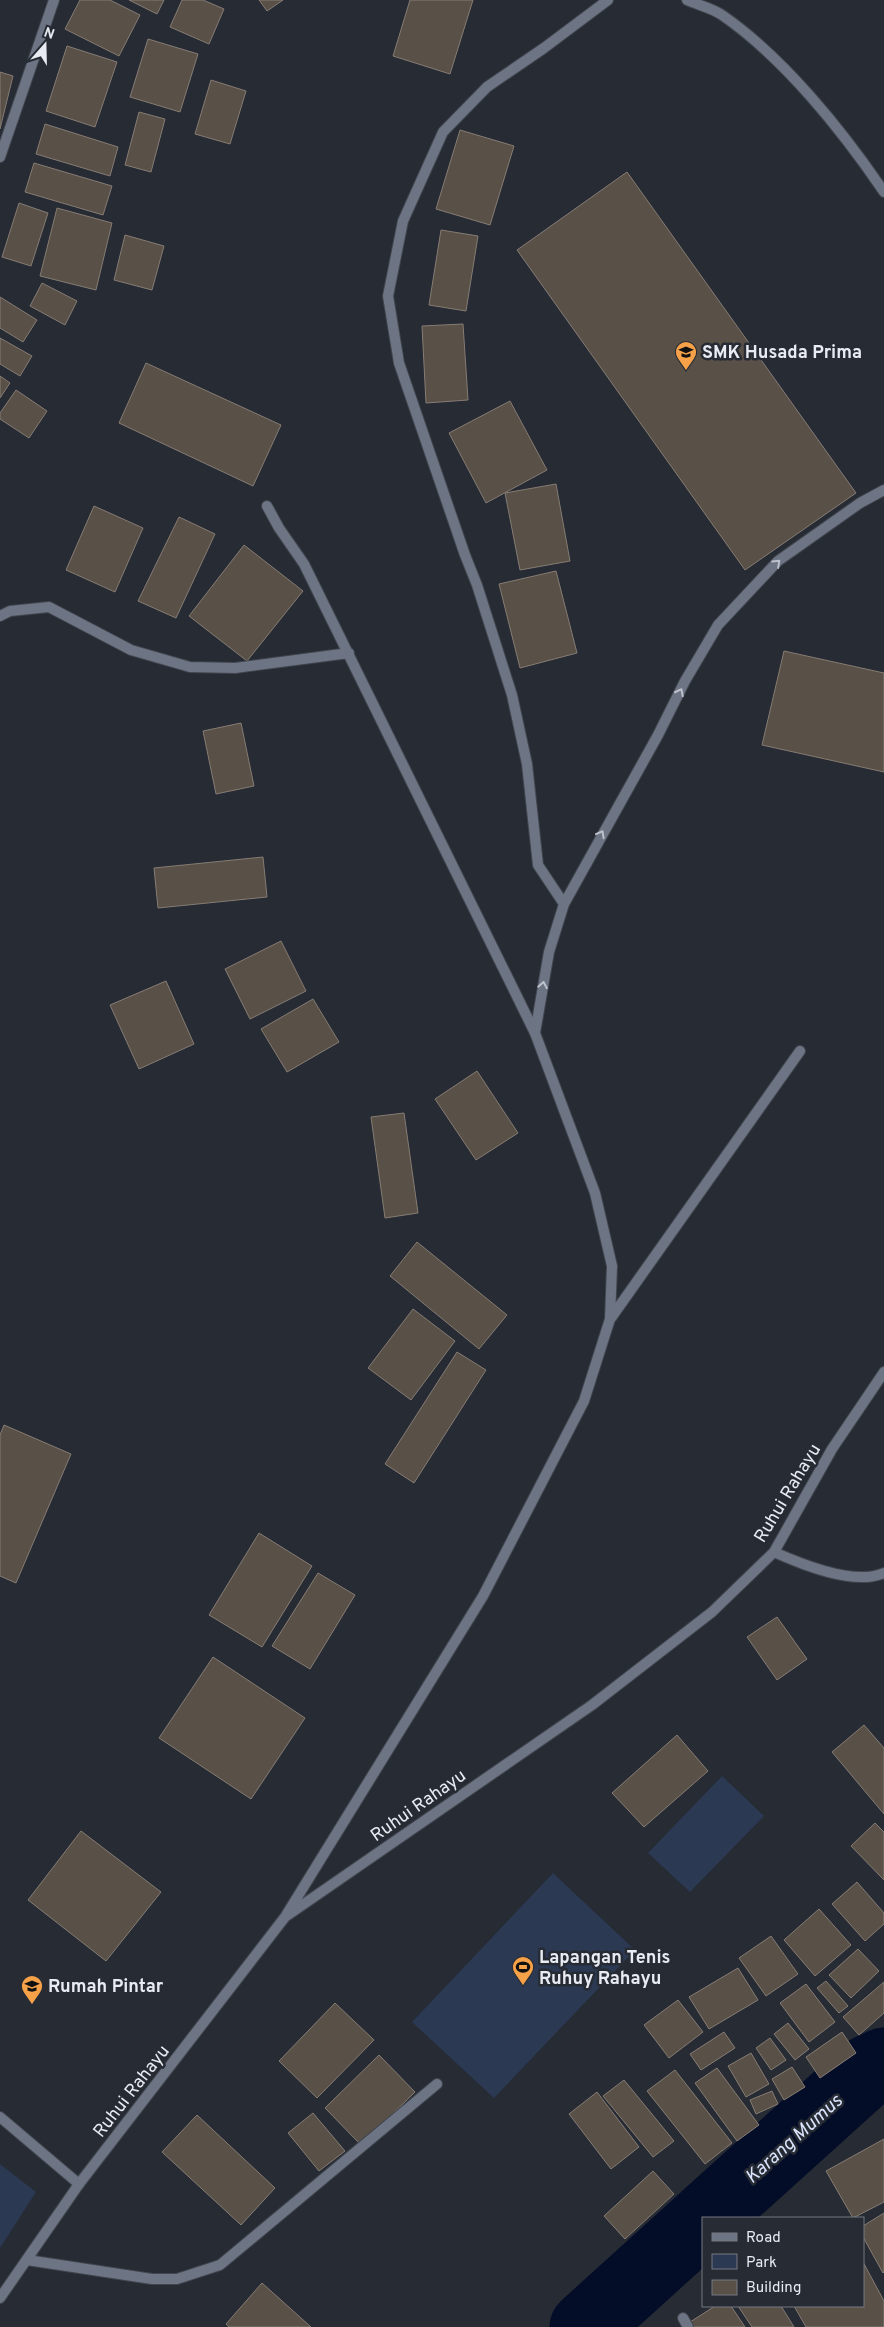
<svg xmlns="http://www.w3.org/2000/svg" width="884" height="2327" font-family="Overpass,sans-serif">
	<rect width="100%" height="100%" fill="#262b34"/>
	<!-- green -->
	<path fill="#2c3953" d="M 722,1776 L 764,1816 L 690,1892 L 648,1853 Z
		M 553,1873 L 635,1950 L 494,2098 L 412,2022 Z
		M 0,2164 L 36,2192 L 0,2248 Z"/>
	<g fill="none" stroke-linecap="round" stroke-linejoin="round">
		<!-- river -->
		<path stroke="#040d28" stroke-width="71" d="M 705,2218 L 869,2070 L 884,2063
			M 585,2327 L 703,2220"/>
	</g>
	<!-- building -->
	<path fill="#595048" stroke="#867c74" d="M 80,0 L 110,0 L 140,15 L 119,56 L 65,29 Z
		M 129,0 L 164,0 L 157,14 Z
		M 182,0 L 203,0 L 224,9 L 209,44 L 170,27 Z
		M 259,0 L 283,0 L 267,11 Z
		M 410,0 L 473,0 L 450,74 L 393,56 Z
		M 148,39 L 198,54 L 180,112 L 130,97 Z
		M 67,46 L 117,62 L 95,127 L 46,111 Z
		M 0,72 L 13,76 L 0,129 Z
		M 211,80 L 246,91 L 230,144 L 195,134 Z
		M 139,112 L 165,119 L 151,172 L 125,165 Z
		M 45,124 L 118,147 L 110,176 L 36,154 Z
		M 460,130 L 514,146 L 490,225 L 436,209 Z
		M 34,163 L 112,186 L 103,215 L 25,192 Z
		M 627,172 L 856,493 L 745,570 L 517,250 Z
		M 19,203 L 48,213 L 31,266 L 2,257 Z
		M 57,208 L 112,223 L 96,290 L 40,276 Z
		M 441,230 L 478,236 L 466,311 L 429,305 Z
		M 125,235 L 164,246 L 152,290 L 114,280 Z
		M 42,283 L 77,301 L 65,325 L 30,306 Z
		M 0,297 L 37,320 L 23,342 L 0,328 Z
		M 463,324 L 468,400 L 426,403 L 422,326 Z
		M 0,338 L 32,356 L 20,376 L 0,364 Z
		M 146,363 L 281,425 L 253,486 L 119,423 Z
		M 0,376 L 10,383 L 0,398 Z
		M 16,390 L 47,411 L 29,438 L 0,419 L 0,413 Z
		M 510,401 L 547,470 L 486,503 L 449,433 Z
		M 556,484 L 570,561 L 520,570 L 505,493 Z
		M 94,506 L 143,528 L 115,592 L 66,570 Z
		M 179,517 L 215,534 L 176,618 L 138,601 Z
		M 244,545 L 303,591 L 247,661 L 189,616 Z
		M 556,571 L 577,653 L 520,668 L 499,584 Z
		M 784,651 L 884,673 L 884,772 L 762,745 Z
		M 241,723 L 254,786 L 216,794 L 203,731 Z
		M 263,857 L 267,897 L 158,908 L 154,868 Z
		M 281,941 L 306,991 L 250,1019 L 225,969 Z
		M 166,981 L 194,1044 L 139,1069 L 110,1005 Z
		M 313,999 L 339,1042 L 287,1072 L 261,1029 Z
		M 477,1071 L 518,1133 L 476,1160 L 435,1099 Z
		M 404,1113 L 418,1213 L 385,1218 L 371,1117 Z
		M 417,1242 L 507,1315 L 479,1349 L 390,1276 Z
		M 413,1309 L 455,1341 L 411,1400 L 368,1368 Z
		M 457,1352 L 486,1370 L 414,1483 L 385,1464 Z
		M 4,1425 L 71,1454 L 16,1583 L 0,1576 L 0,1435 Z
		M 259,1533 L 312,1566 L 262,1647 L 209,1615 Z
		M 318,1573 L 355,1595 L 310,1669 L 272,1646 Z
		M 777,1617 L 807,1659 L 777,1680 L 747,1637 Z
		M 213,1657 L 305,1718 L 251,1799 L 159,1738 Z
		M 864,1725 L 884,1748 L 884,1814 L 832,1752 Z
		M 677,1735 L 708,1771 L 644,1827 L 612,1793 Z
		M 875,1823 L 884,1832 L 884,1880 L 851,1846 Z
		M 81,1831 L 161,1892 L 106,1961 L 28,1900 Z
		M 857,1882 L 884,1913 L 884,1924 L 865,1941 L 832,1904 Z
		M 819,1909 L 851,1945 L 815,1976 L 784,1940 Z
		M 771,1936 L 798,1974 L 766,1996 L 739,1958 Z
		M 858,1949 L 879,1971 L 851,1998 L 829,1975 Z
		M 738,1968 L 758,2000 L 709,2029 L 689,1997 Z
		M 826,1981 L 848,2006 L 839,2013 L 817,1988 Z
		M 884,1982 L 884,2013 L 859,2035 L 843,2017 Z
		M 806,1984 L 835,2022 L 809,2042 L 780,2003 Z
		M 678,2000 L 703,2032 L 669,2058 L 644,2025 Z
		M 335,2003 L 374,2040 L 317,2098 L 279,2061 Z
		M 788,2023 L 809,2049 L 795,2060 L 774,2034 Z
		M 724,2032 L 735,2048 L 701,2070 L 690,2054 Z
		M 842,2032 L 856,2053 L 820,2078 L 806,2057 Z
		M 770,2038 L 786,2060 L 771,2070 L 756,2048 Z
		M 751,2053 L 769,2084 L 746,2097 L 728,2066 Z
		M 379,2055 L 415,2092 L 361,2145 L 325,2108 Z
		M 792,2067 L 805,2087 L 784,2100 L 772,2079 Z
		M 717,2068 L 759,2125 L 737,2141 L 695,2083 Z
		M 675,2070 L 732,2143 L 705,2164 L 647,2091 Z
		M 624,2080 L 674,2141 L 653,2157 L 603,2096 Z
		M 772,2091 L 778,2104 L 756,2114 L 750,2100 Z
		M 597,2092 L 639,2147 L 611,2169 L 569,2114 Z
		M 313,2113 L 345,2151 L 319,2171 L 288,2133 Z
		M 197,2115 L 275,2188 L 241,2225 L 162,2152 Z
		M 884,2139 L 884,2202 L 853,2218 L 826,2171 Z
		M 653,2171 L 674,2194 L 625,2239 L 604,2216 Z
		M 884,2213 L 884,2272 L 883,2273 L 863,2237 L 863,2226 Z
		M 863,2262 L 884,2301 L 884,2327 L 806,2327 L 794,2306 L 863,2306 Z
		M 262,2283 L 311,2327 L 229,2327 L 226,2324 Z
		M 715,2306 L 731,2306 L 745,2327 L 689,2327 L 687,2324 Z
		M 738,2306 L 781,2306 L 794,2327 L 752,2327 Z"/>
	<g fill="none" stroke-linecap="round" stroke-linejoin="round">
		<!-- service casing -->
		<g stroke="#41464e" stroke-width="12">
			<path id="service" d="M 687,0 C 698,5 712,8 722,15 C 783,57 842,130 884,192
				M 564,904 L 538,865 L 527,764 L 512,695 L 477,585 L 465,555 L 399,363 L 388,296 L 403,221 L 443,132 L 487,87 L 544,48 L 608,0
				M 535,1033 L 549,952 L 564,904 L 658,735 L 685,681 L 718,625 L 778,561 L 860,503 L 884,490
				M 0,2117 L 79,2184"/>
		</g>
		<!-- minor casing -->
		<g stroke="#41464e" stroke-width="12">
			<path id="minor" d="M 0,157 L 54,0
				M 267,506 L 279,528 L 304,564 L 535,1033 L 595,1193 L 612,1266 L 610,1319 L 584,1401 L 483,1596 L 285,1917
				M 0,616 L 10,611 L 49,607 L 131,650 L 190,667 L 235,668 L 349,653
				M 611,1318 L 800,1051
				M 774,1552 C 803,1565 854,1586 884,1573
				M 27,2260 L 152,2279 L 177,2279 L 220,2265 L 437,2084
				M 0,2298 L 79,2184 L 285,1917 L 592,1705 L 712,1612 L 774,1552 L 832,1449 L 884,1372
				M 683,2318 L 688,2327"/>
		</g>
		<!-- service -->
		<use href="#service" stroke="#6d7484" stroke-width="10"/>
		<!-- minor -->
		<use href="#minor" stroke="#6d7484" stroke-width="10"/>
	</g>
	<!-- one-way arrows -->
	<defs><path id="oneway-chevron" d="M-2-3.5L2.5 0L-2 3.5" fill="none" stroke-width="1.6" stroke-linecap="round" stroke-linejoin="round" transform="scale(1.25)"/></defs>
	<g stroke="#bdc1cb">
		<use href="#oneway-chevron" transform="translate(777 563) rotate(-43)"/>
		<use href="#oneway-chevron" transform="translate(680 692) rotate(-63)"/>
		<use href="#oneway-chevron" transform="translate(601 834) rotate(-62)"/>
		<use href="#oneway-chevron" transform="translate(543 985) rotate(-80)"/>
	</g>
	<!-- icons -->
	<defs>
		<g id="school-pin" transform="scale(1.125)"><path d="M0 17L-7.5 6A9.5 9.5 0 1 1 7.5 6Z" fill="#f7a149" stroke="#262b34"/><path d="M0-5L7-2L0 1L-7-2ZM-4 1L0 2.5L4 1V4Q0 6-4 4Z" fill="#111"/></g>
		<g id="stadium-pin" transform="scale(1.125)"><path d="M0 17L-7.5 6A9.5 9.5 0 1 1 7.5 6Z" fill="#f7a149" stroke="#262b34"/><path d="M0-5a6.5 5 0 1 0 0 10a6.5 5 0 1 0 0-10ZM-3.5-1.8h7v3.6h-7Z" fill="#111"/></g>
	</defs>
	<g fill-rule="evenodd">
		<use href="#school-pin" x="686" y="352"/>
		<use href="#stadium-pin" x="523" y="1967"/>
		<use href="#school-pin" x="32" y="1986"/>
	</g>
	<g text-anchor="middle" stroke-width="5" stroke-linejoin="round" paint-order="stroke">
		<!-- poi labels -->
		<g font-size="18" font-weight="bold" fill="#e8ebf1" stroke="#262b34" text-anchor="start">
			<text x="702" y="358">SMK Husada Prima</text>
			<text x="539" y="1963">Lapangan Tenis<tspan x="539" dy="21">Ruhuy Rahayu</tspan></text>
			<text x="48" y="1992">Rumah Pintar</text>
		</g>
		<!-- street labels -->
		<g font-size="18" fill="#e8ebf1" stroke="#262b34">
			<text transform="translate(787 1493) rotate(-59)" y="6">Ruhui Rahayu</text>
			<text transform="translate(418 1805) rotate(-35)" y="6">Ruhui Rahayu</text>
			<text transform="translate(131 2091) rotate(-52)" y="6">Ruhui Rahayu</text>
		</g>
		<!-- water labels -->
		<g font-size="19" font-style="italic" fill="#d9e4fc" stroke="#262b34">
			<text transform="translate(793 2138) rotate(-42)" y="7">Karang Mumus</text>
		</g>
	</g>
	<!-- legend -->
	<rect x="702" y="2217" width="162" height="90" fill="#262b34" stroke="#747880"/>
	<rect x="712" y="2233" width="25" height="8" fill="#6d7484" stroke="#747880"/>
	<text x="746" y="2242" font-size="15" fill="#e8ebf1">Road</text>
	<rect x="712" y="2254" width="25" height="15" fill="#2c3953" stroke="#747880"/>
	<text x="746" y="2267" font-size="15" fill="#e8ebf1">Park</text>
	<rect x="712" y="2280" width="25" height="15" fill="#595048" stroke="#747880"/>
	<text x="746" y="2292" font-size="15" fill="#e8ebf1">Building</text>
	<!-- north arrow -->
	<g transform="translate(45 45) rotate(20)" stroke="#262b34" stroke-width="4" paint-order="stroke">
	<path d="M0-4L9 19L0 12L-9 19Z" fill="#e8ebf1"/>
	<text y="-8" font-size="14" font-weight="bold" text-anchor="middle" fill="#e8ebf1">N</text>
	</g>
</svg>
